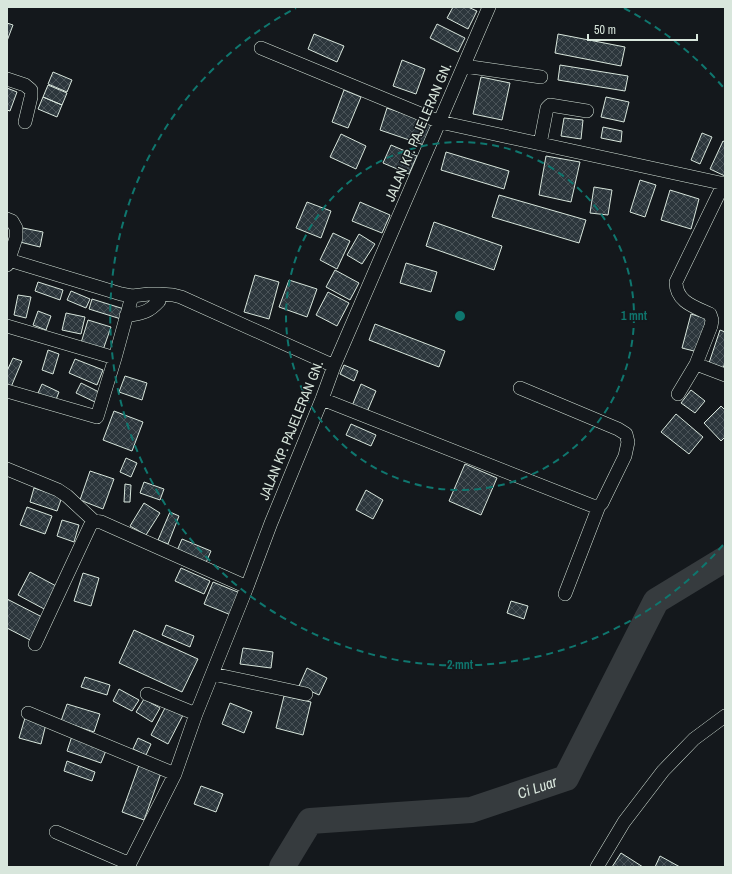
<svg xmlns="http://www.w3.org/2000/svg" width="732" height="874" font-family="'Archivo Narrow',sans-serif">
	<defs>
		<pattern id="building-cross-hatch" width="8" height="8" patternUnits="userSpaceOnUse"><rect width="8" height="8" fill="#2c363c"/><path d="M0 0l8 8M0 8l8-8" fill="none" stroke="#4a5358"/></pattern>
	</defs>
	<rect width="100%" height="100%" fill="#14181c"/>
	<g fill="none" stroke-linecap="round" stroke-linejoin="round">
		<!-- river -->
		<path stroke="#363b3e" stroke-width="26" id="s1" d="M 282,867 L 310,821 L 471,810 L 566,778 L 656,601 L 725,559"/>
	</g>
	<!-- building -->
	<path fill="url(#building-cross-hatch)" stroke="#d8e6dc" d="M 453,7 L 468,7 L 477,11 L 468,29 L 447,18 Z
		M 7,23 L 13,25 L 7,41 Z
		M 437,24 L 465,38 L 458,52 L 430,38 Z
		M 314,34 L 344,46 L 337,62 L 308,49 Z
		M 558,34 L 625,47 L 621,66 L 555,53 Z
		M 402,60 L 425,69 L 416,94 L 393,86 Z
		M 560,65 L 628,76 L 625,91 L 558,80 Z
		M 53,72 L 72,80 L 67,92 L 48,84 Z
		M 481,77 L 510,83 L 502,120 L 473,114 Z
		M 48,85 L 67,93 L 62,105 L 43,97 Z
		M 7,88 L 17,92 L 10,111 L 7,110 Z
		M 344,90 L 361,97 L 348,128 L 332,122 Z
		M 43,97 L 62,105 L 57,117 L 38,109 Z
		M 606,97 L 629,102 L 624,122 L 601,117 Z
		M 387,108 L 432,123 L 424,145 L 380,130 Z
		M 564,118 L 583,120 L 581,139 L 561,136 Z
		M 603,127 L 622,131 L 621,142 L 601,138 Z
		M 702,133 L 712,137 L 700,164 L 691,160 Z
		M 341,134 L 366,146 L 356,169 L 330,157 Z
		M 723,141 L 725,142 L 725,176 L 710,169 Z
		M 391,145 L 417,156 L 409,174 L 383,163 Z
		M 446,152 L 509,171 L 504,189 L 441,170 Z
		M 546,156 L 580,162 L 571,202 L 539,195 Z
		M 640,180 L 656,185 L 645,217 L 630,212 Z
		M 594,187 L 612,190 L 608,215 L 590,213 Z
		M 670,190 L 699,199 L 691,229 L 661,220 Z
		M 499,195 L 586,220 L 579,243 L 492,217 Z
		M 307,202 L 331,211 L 321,238 L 296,228 Z
		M 360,202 L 390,215 L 382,233 L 352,221 Z
		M 434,222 L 502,246 L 494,270 L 426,246 Z
		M 23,228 L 43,232 L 40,247 L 20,242 Z
		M 333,233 L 350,241 L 337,269 L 320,260 Z
		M 359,234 L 375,244 L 362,264 L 347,255 Z
		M 406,263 L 437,272 L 431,292 L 400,283 Z
		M 335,270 L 359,283 L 350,300 L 326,287 Z
		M 255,275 L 279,282 L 269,319 L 244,312 Z
		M 289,280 L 317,289 L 307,317 L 279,307 Z
		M 38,282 L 63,290 L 60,300 L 35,291 Z
		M 71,291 L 90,299 L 86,308 L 67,300 Z
		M 328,292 L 349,303 L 337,326 L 316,315 Z
		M 18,295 L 31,297 L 26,318 L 14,315 Z
		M 92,299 L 124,309 L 121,319 L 89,309 Z
		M 38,311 L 51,316 L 46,330 L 33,325 Z
		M 66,313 L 85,317 L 81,334 L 62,330 Z
		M 691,314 L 707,319 L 698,352 L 682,348 Z
		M 88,320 L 111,327 L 103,350 L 81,343 Z
		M 375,324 L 445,351 L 439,367 L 369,340 Z
		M 720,330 L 725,332 L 725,363 L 723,368 L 709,363 Z
		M 48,350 L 59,354 L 53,374 L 42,370 Z
		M 13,358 L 22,361 L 11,387 L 7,386 L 7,371 Z
		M 75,359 L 103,370 L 97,385 L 69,373 Z
		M 344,365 L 358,371 L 354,381 L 340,374 Z
		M 125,376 L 147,383 L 142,400 L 119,392 Z
		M 81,383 L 101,393 L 97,403 L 76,393 Z
		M 42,384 L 59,392 L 55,402 L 38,393 Z
		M 361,384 L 376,391 L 367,412 L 352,406 Z
		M 691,390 L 705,401 L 695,413 L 681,403 Z
		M 721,406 L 725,410 L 725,437 L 721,441 L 704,423 Z
		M 114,411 L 143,422 L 132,451 L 103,440 Z
		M 676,414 L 703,437 L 689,454 L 661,432 Z
		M 351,424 L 376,435 L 371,446 L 346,435 Z
		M 126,458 L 137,463 L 131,477 L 120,472 Z
		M 465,464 L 497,478 L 481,515 L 449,501 Z
		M 90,471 L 114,479 L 103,509 L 80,500 Z
		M 144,482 L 164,489 L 160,500 L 140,493 Z
		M 125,484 L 131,485 L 130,502 L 124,502 Z
		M 34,488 L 62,497 L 57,511 L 30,502 Z
		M 366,490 L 383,500 L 373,519 L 356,510 Z
		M 144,503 L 160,513 L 146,535 L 130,526 Z
		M 27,507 L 52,516 L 45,534 L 20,525 Z
		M 170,512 L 179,516 L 168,544 L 158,540 Z
		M 62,520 L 79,525 L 74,542 L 57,536 Z
		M 182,539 L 211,551 L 205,565 L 176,553 Z
		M 181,568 L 210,581 L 204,594 L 175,581 Z
		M 30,572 L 58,587 L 46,610 L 18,595 Z
		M 83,573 L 99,578 L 91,606 L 74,601 Z
		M 213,582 L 240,593 L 231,615 L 204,604 Z
		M 7,599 L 44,618 L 32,641 L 7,628 Z
		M 511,601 L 528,606 L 524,619 L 507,613 Z
		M 166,625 L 194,636 L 190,647 L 162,635 Z
		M 134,630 L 198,659 L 182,692 L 119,663 Z
		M 243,648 L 273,652 L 271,668 L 240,664 Z
		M 307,668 L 327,678 L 319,695 L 299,686 Z
		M 85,677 L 110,685 L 107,695 L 81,687 Z
		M 119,689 L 139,700 L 132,711 L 113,701 Z
		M 284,696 L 311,702 L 303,735 L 276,728 Z
		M 144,699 L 160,708 L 152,722 L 136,712 Z
		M 230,703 L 252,712 L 244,733 L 222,724 Z
		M 67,704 L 100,714 L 94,732 L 61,721 Z
		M 166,706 L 183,715 L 168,744 L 151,735 Z
		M 25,718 L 46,724 L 41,744 L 19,738 Z
		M 72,736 L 107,748 L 101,763 L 67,751 Z
		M 138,738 L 151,744 L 146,755 L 133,749 Z
		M 67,761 L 95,772 L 92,781 L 64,771 Z
		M 139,765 L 161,773 L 144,820 L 122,812 Z
		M 201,786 L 223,794 L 216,812 L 194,804 Z
		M 621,853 L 643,867 L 612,867 Z
		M 660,856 L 680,867 L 655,867 Z"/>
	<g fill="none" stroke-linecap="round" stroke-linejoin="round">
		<!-- minor casing -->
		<g stroke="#d8e6dc" stroke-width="14">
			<path id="minor" d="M 261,48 L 440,122 L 725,184
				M 464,66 L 541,77
				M 7,79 L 25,85 L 31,90 L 31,97 L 25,122
				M 540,144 L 547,108 L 550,105 L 587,111
				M 7,219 L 12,221 L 16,228 L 16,238 L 7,265
				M 9,260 L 121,294 L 132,296 L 149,294 L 159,294 L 173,295 L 181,297 L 334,366
				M 126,316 C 142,313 148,313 159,301 L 159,294
				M 7,326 L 115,358 L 132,296
				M 696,364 L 725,375
				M 7,391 L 97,417 L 115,358
				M 678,394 L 696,364 L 711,326 L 712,320 L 710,314 C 695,307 676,302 676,282 L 724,183
				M 322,399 L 593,506 L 599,506 L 602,503 L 625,456 L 628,442 L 626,434 L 618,429 L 520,388
				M 7,469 L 58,490 L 67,496 L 94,521
				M 565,594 L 599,506
				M 35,644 L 90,526 L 94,521 L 101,522 L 247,587
				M 213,674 L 306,694
				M 147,694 L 196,714
				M 28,713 L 175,774
				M 56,832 L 130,864
				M 128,867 L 175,774 L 196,714 L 247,587 L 271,523 L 322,399 L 334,366 L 489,7
				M 597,867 L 624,822 L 663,771 L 694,739 L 725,716"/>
		</g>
		<!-- minor -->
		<use href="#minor" stroke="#14181c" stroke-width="13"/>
	</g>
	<!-- distance rings -->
	<g fill="none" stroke="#0f766e" stroke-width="2" stroke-dasharray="7 5">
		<circle cx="460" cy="316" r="174"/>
		<path d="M723 545A349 349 0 1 1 296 8M624 8A349 349 0 0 1 723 87"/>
	</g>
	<g text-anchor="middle" stroke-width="3" stroke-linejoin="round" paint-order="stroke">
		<!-- street labels -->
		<g font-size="14" fill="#d8e6dc" stroke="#14181c">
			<text transform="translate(418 132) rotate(-67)" y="5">JALAN KP. PAJELERAN GN.</text>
			<text transform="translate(291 430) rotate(-68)" y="5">JALAN KP. PAJELERAN GN.</text>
		</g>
		<!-- water labels -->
		<g font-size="15" font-style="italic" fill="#d8e6dc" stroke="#14181c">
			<text dy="5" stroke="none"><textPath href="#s1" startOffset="285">Ci Luar</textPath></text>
		</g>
	</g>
	<circle cx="460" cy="316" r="6" fill="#0f766e" stroke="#14181c" stroke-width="2"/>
	<g font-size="12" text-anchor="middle" font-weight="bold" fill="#0f766e" stroke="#14181c" stroke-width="3" stroke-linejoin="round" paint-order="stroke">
		<text x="634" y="320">1 mnt</text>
		<text x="460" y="669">2 mnt</text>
	</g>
	<!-- border -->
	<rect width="732" height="874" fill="none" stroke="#d8e6dc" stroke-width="16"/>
	<!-- scale -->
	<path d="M588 34v6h109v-6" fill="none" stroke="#d8e6dc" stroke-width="2"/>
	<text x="594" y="34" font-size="12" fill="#d8e6dc" stroke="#14181c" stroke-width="3" paint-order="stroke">50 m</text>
</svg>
